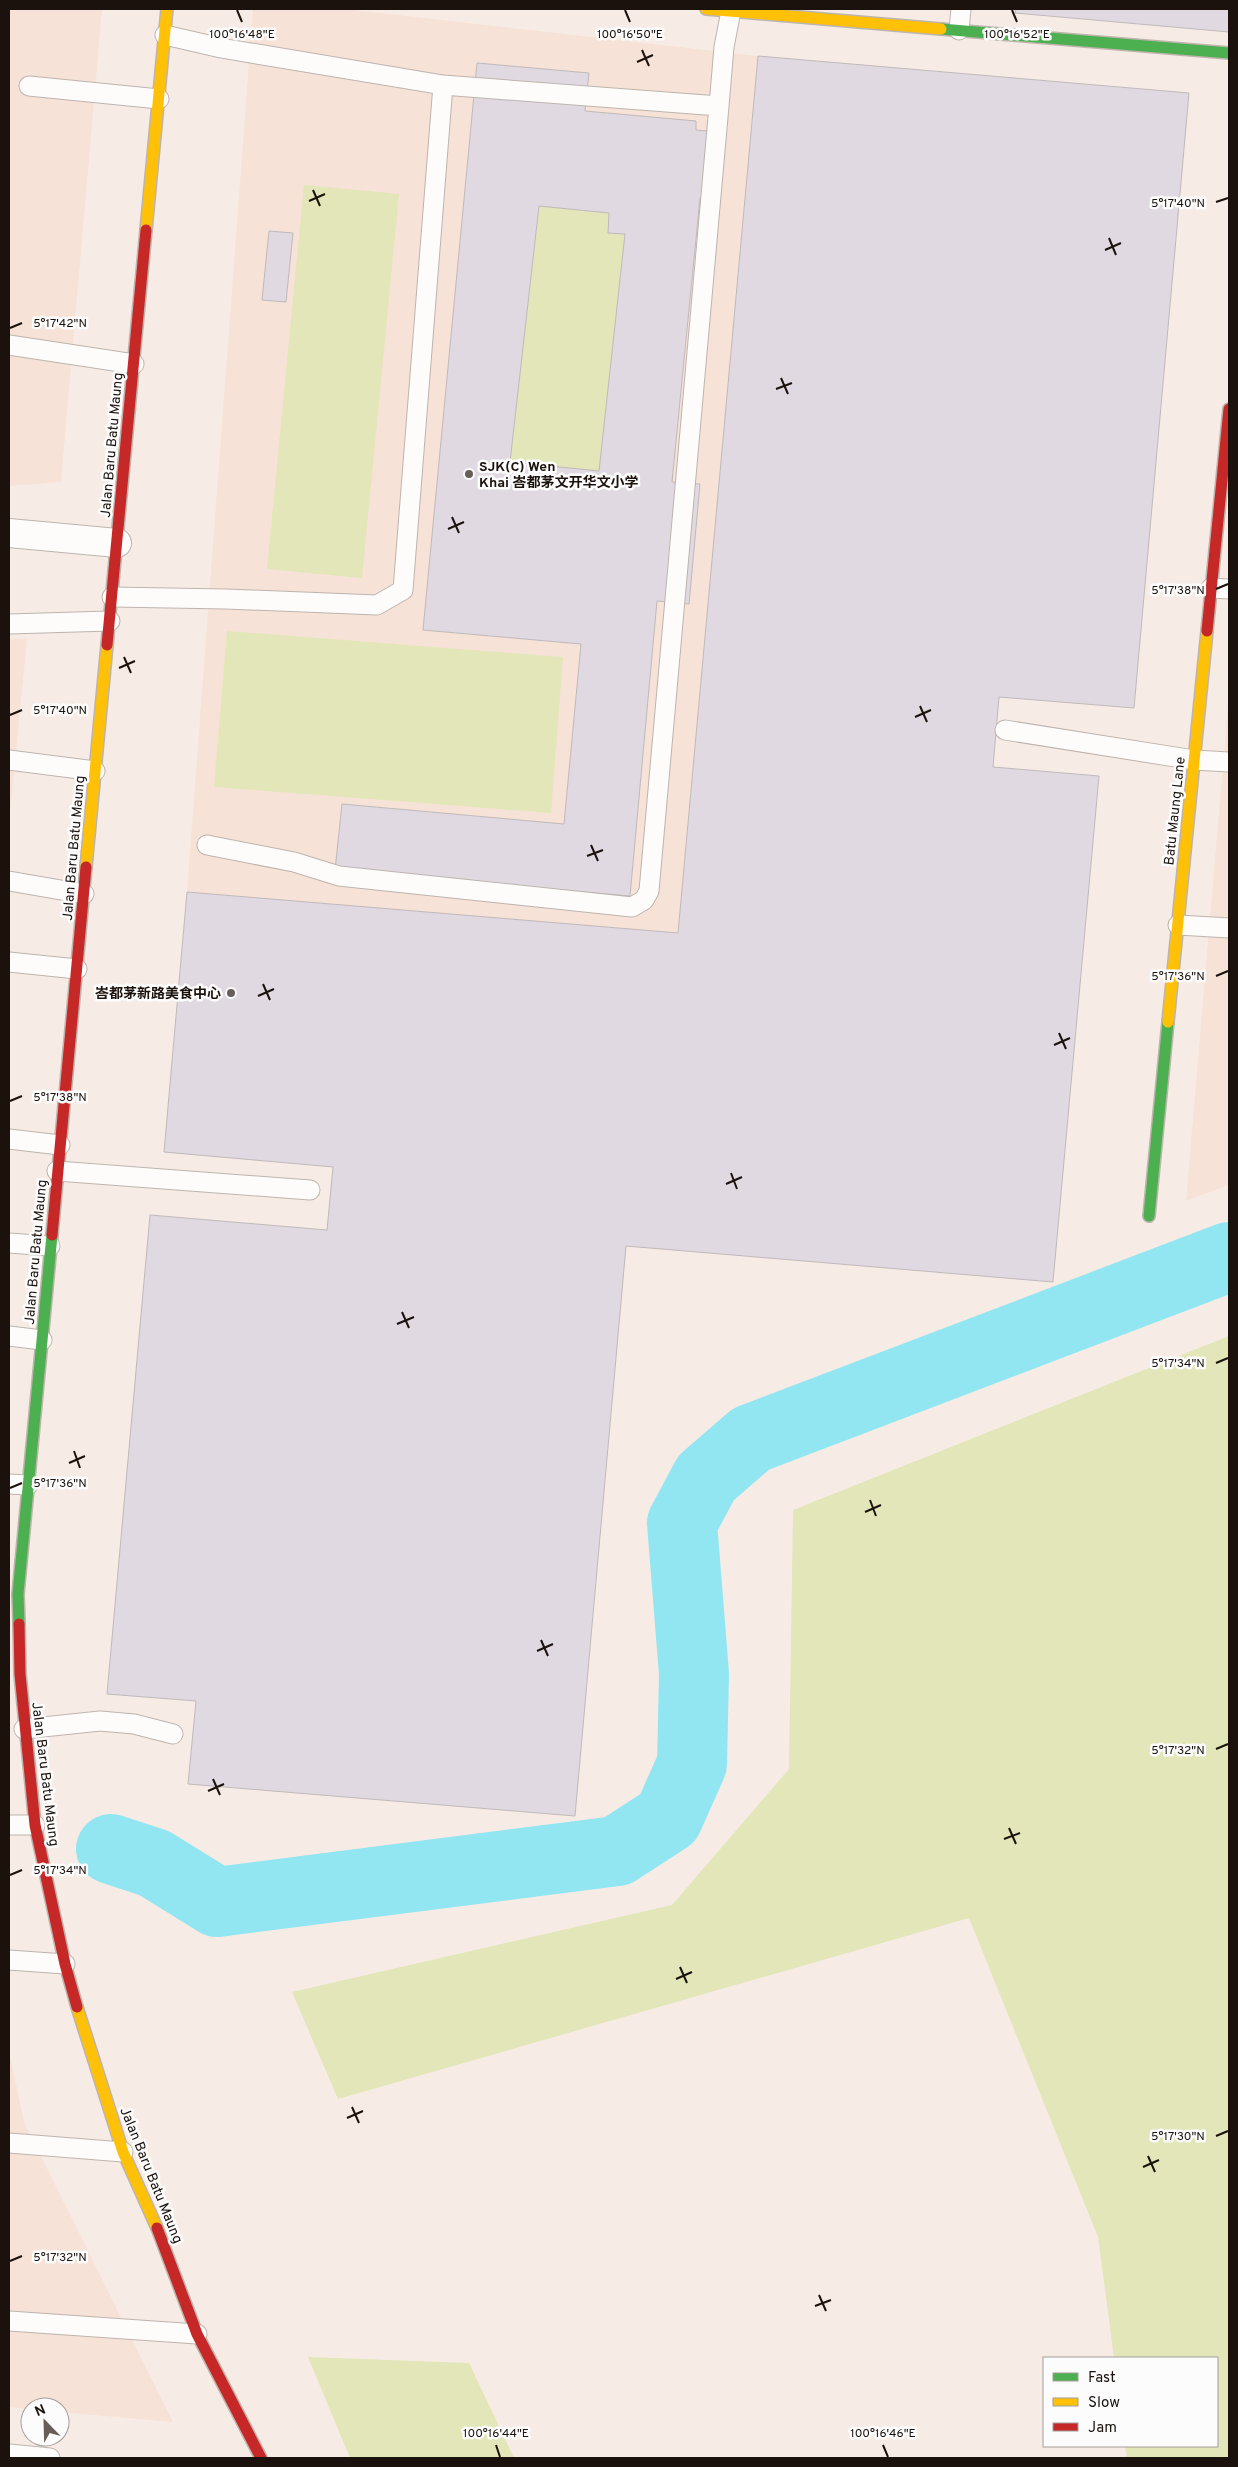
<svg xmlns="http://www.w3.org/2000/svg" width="1238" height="2467" font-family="Overpass,'Noto Sans SC',sans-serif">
	<rect width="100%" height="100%" fill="#f7ece5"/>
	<!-- built -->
	<path fill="#f6e2d6" d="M 9,9 L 102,9 L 61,482 L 9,486 Z
		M 253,9 L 345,9 L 758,56 L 678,933 L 187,892 Z
		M 9,639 L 27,639 L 9,823 Z
		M 1229,694 L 1229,1185 L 1186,1201 Z
		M 9,2051 L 24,2122 L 173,2422 L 60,2412 L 60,2407 L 30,2407 L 30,2409 L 9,2407 Z"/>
	<!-- green -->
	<path fill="#e2e6b8" d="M 304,185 L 399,194 L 362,578 L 267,569 Z
		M 539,206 L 609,213 L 608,233 L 625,234 L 599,471 L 510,462 Z
		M 227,631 L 563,657 L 551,813 L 214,787 Z
		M 1229,1336 L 1229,2458 L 1124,2458 L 1127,2456 L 1125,2446 L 1217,2446 L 1217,2358 L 1114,2358 L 1098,2237 L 969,1918 L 338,2099 L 292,1992 L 672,1905 L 789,1769 L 793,1510 Z
		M 308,2357 L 469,2363 L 514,2458 L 350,2458 Z"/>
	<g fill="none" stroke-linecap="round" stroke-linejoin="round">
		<!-- river -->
		<path stroke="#92e6f2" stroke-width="70" d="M 111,1849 L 154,1863 L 217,1902 L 617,1851 L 668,1818 L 692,1764 L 694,1674 L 682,1523 L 706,1478 L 751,1439 L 1229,1257"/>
	</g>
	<!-- building -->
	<path fill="#e1d9e2" stroke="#bfb9ba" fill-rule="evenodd" d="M 1016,9 L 1229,9 L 1229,32 L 1015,13 Z
		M 758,56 L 1189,93 L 1134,708 L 999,697 L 993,767 L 1099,776 L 1053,1282 L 626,1246 L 575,1816 L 188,1784 L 196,1701 L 107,1694 L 150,1215 L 327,1230 L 333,1167 L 164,1152 L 187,892 L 678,933 Z
		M 477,63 L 589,73 L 585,111 L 696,121 L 696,130 L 718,132 L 712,199 L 700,198 L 672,482 L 700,484 L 689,604 L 657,601 L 630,896 L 335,870 L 342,804 L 564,824 L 581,644 L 423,630 ZM 539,206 L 609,213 L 608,233 L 625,234 L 599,471 L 510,462 Z
		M 269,231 L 293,233 L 286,302 L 262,300 Z"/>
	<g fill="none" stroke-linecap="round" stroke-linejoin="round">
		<!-- lane casing -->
		<g stroke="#beb4ae" stroke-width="21">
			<path id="lane" d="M 959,30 L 961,9
				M 29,86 L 159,99
				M 719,106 L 724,47 L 731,11
				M 9,345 L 134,364
				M 1211,588 L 1229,589
				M 112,597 L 226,599 L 377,605 L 403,590 L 443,85 L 221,48 L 165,35
				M 9,624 L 110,621
				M 1005,730 L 1194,760 L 1229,762
				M 9,760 L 95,771
				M 207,845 L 294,862 L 339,876 L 632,907 L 644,900 L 649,891 L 719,106 L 443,85
				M 9,881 L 84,894
				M 1178,925 L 1229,928
				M 9,962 L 77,969
				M 9,1139 L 60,1145
				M 57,1171 L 310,1190
				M 9,1243 L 50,1246
				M 9,1336 L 42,1340
				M 9,1484 L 28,1485
				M 24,1729 L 100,1721 L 134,1724 L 173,1734
				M 9,1825 L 35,1825
				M 9,1960 L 65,1964
				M 9,2143 L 123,2152
				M 9,2321 L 197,2334
				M 9,2454 L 50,2458"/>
		</g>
		<!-- street casing -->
		<g stroke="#beb4ae" stroke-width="30">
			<path id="street" d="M 9,533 L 117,543"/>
		</g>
		<!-- fast casing -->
		<g stroke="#beb4ae" stroke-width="14">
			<path id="fast" d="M 941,29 L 1229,53
				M 1149,1216 L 1168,1022
				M 19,1624 L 18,1594 L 52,1235"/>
		</g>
		<!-- slow casing -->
		<g stroke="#beb4ae" stroke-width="14">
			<path id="slow" d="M 706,9 L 941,29
				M 146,230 L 167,9
				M 86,867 L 107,645
				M 1168,1022 L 1207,631
				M 77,2007 L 123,2152 L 157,2228"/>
		</g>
		<!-- jam casing -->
		<g stroke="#beb4ae" stroke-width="14">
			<path id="jam" d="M 1207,631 L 1229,409
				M 107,645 L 146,230
				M 52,1235 L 86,867
				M 19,1624 L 20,1674 L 35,1825 L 65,1964 L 77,2007
				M 157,2228 L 197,2334 L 261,2458"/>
		</g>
		<!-- lane -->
		<use href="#lane" stroke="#fefcfb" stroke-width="19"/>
		<!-- street -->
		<use href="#street" stroke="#fefcfb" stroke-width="28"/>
		<!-- fast -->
		<use href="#fast" stroke="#4caf50" stroke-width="11"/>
		<!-- slow -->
		<use href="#slow" stroke="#ffc107" stroke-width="11"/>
		<!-- jam -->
		<use href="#jam" stroke="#c62828" stroke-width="11"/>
	</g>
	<!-- ticks -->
	<path fill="none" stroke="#1b120d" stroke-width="2" d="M 237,10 L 242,22M 625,10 L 630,22M 1012,10 L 1017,22M 642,50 L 649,66M 637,62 L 653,55M 313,190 L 320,206M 309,201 L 325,194M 1216,202 L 1228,198M 1109,238 L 1116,255M 1105,250 L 1121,243M 10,328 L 22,323M 781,378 L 788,394M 776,389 L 792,383M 452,517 L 459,533M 448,529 L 464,522M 1216,589 L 1228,584M 124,657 L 131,673M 119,668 L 135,661M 920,706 L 927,722M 10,715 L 22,710M 915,717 L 931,710M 591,845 L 598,861M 587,856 L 603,850M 1216,976 L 1228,971M 263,984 L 270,1000M 258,996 L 274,989M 1059,1033 L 1066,1049M 1054,1045 L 1070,1038M 10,1101 L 22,1096M 731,1173 L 737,1189M 726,1184 L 742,1177M 402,1312 L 409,1328M 397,1324 L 414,1317M 1216,1363 L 1228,1358M 74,1451 L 80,1468M 69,1463 L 85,1456M 10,1488 L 22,1483M 870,1500 L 876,1516M 865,1512 L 881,1505M 541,1640 L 548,1656M 537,1651 L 553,1644M 1216,1749 L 1228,1744M 213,1779 L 220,1795M 208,1791 L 224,1784M 1009,1828 L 1016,1844M 1004,1839 L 1020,1833M 10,1875 L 22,1870M 680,1967 L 687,1983M 676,1979 L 692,1972M 352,2107 L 359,2123M 347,2118 L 363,2111M 1216,2136 L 1228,2131M 1148,2156 L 1155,2172M 1143,2167 L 1159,2160M 10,2261 L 22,2256M 819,2295 L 826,2311M 815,2306 L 831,2300M 496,2445 L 500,2457M 883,2445 L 888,2457"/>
	<!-- markers -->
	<g fill="#685e59" stroke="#fcfcfc" stroke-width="2">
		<circle cx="469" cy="474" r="5"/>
		<circle cx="231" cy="993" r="5"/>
	</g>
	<g text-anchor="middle" stroke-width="5" stroke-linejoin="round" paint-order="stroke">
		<!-- street labels -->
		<g font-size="14" fill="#1b120d" stroke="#fcfcfc">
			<text transform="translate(111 445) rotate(-85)" y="5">Jalan Baru Batu Maung</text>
			<text transform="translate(1174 811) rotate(-84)" y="5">Batu Maung Lane</text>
			<text transform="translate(73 848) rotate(-85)" y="5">Jalan Baru Batu Maung</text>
			<text transform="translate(35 1252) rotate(-85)" y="5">Jalan Baru Batu Maung</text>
			<text transform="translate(46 1774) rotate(83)" y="5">Jalan Baru Batu Maung</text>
			<text transform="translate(152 2175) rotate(68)" y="5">Jalan Baru Batu Maung</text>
		</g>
		<!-- poi labels -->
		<g font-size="14" font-weight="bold" fill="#1b120d" stroke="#fcfcfc" text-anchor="start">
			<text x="479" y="471">SJK(C) Wen<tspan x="479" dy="16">Khai 峇都茅文开华文小学</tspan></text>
			<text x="221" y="998" text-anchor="end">峇都茅新路美食中心</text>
		</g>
	</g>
	<g font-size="12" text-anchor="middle" fill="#1b120d" stroke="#fcfcfc" stroke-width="5" stroke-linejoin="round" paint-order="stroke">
		<text x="242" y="38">100°16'48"E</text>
		<text x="630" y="38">100°16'50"E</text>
		<text x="1017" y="38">100°16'52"E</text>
		<text x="1178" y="207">5°17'40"N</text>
		<text x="60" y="327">5°17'42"N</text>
		<text x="1178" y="594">5°17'38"N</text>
		<text x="60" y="714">5°17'40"N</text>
		<text x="1178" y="980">5°17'36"N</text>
		<text x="60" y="1101">5°17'38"N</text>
		<text x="1178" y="1367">5°17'34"N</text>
		<text x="60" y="1487">5°17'36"N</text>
		<text x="1178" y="1754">5°17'32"N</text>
		<text x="60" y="1874">5°17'34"N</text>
		<text x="1178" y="2140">5°17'30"N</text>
		<text x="60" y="2261">5°17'32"N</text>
		<text x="496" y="2437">100°16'44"E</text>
		<text x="883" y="2437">100°16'46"E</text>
	</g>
	<!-- border -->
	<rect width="1238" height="2467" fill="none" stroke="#1b120d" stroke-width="20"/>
	<!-- legend -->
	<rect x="1043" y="2357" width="175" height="90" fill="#fcfcfc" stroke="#a29e9c"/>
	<rect x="1053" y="2373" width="25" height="8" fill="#4caf50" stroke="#a29e9c"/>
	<text x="1088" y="2382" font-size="15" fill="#1b120d">Fast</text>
	<rect x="1053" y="2398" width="25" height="8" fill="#ffc107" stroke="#a29e9c"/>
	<text x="1088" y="2407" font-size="15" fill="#1b120d">Slow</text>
	<rect x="1053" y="2423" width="25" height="8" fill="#c62828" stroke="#a29e9c"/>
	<text x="1088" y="2432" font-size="15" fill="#1b120d">Jam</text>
	<!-- north arrow -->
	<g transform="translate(45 2422) rotate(337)"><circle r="24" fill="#fcfcfc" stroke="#a29e9c"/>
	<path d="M0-4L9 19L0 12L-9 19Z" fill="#685e59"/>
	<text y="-8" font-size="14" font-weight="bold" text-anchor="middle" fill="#1b120d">N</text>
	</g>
</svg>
